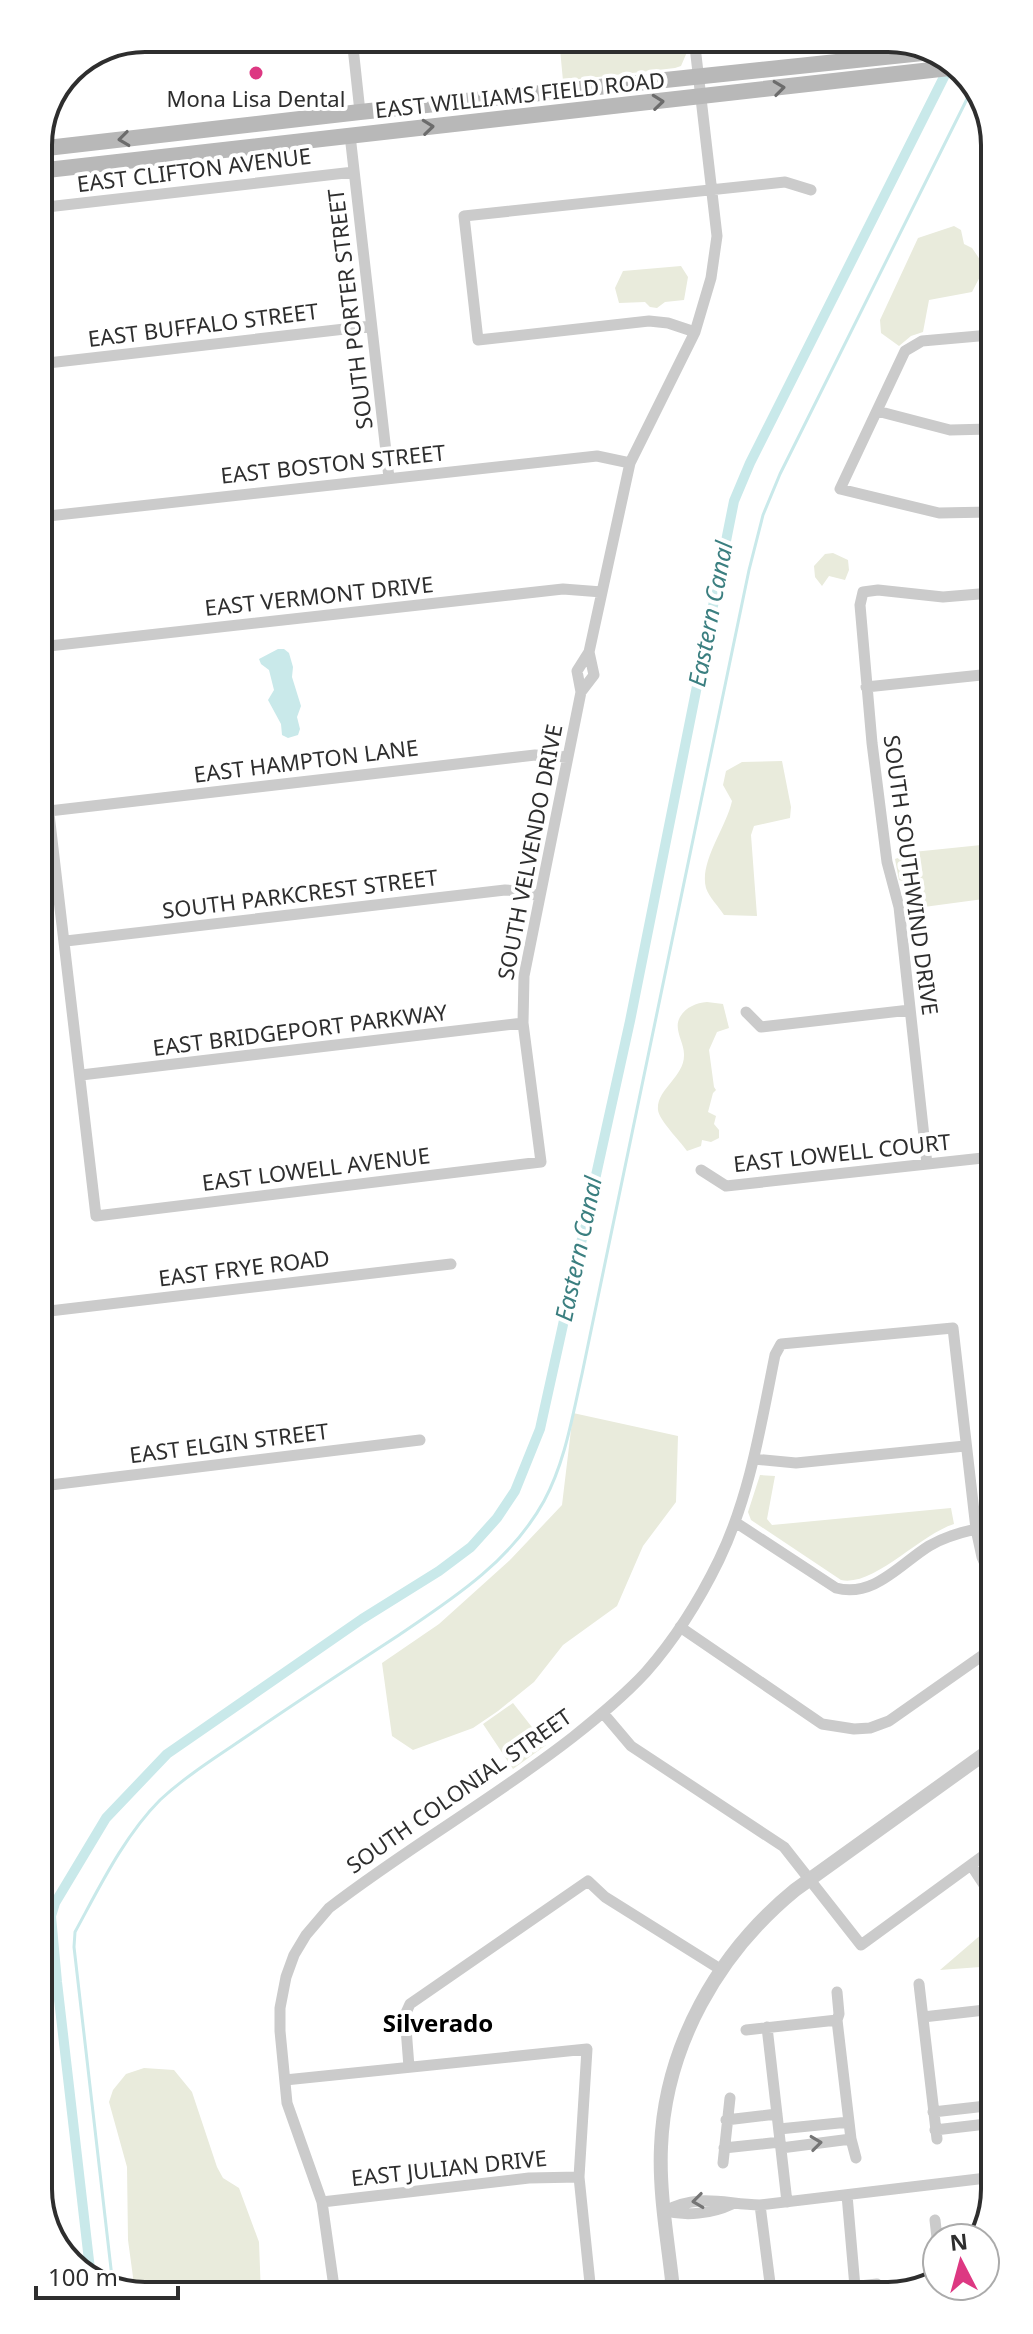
<svg xmlns="http://www.w3.org/2000/svg" width="1033" height="2334" font-family="'Noto Sans',sans-serif">
	<rect width="100%" height="100%" fill="#fff"/>
	<!-- green -->
	<path fill="#e9ebdc" d="M 559,38 L 685,38 L 687,52 L 681,66 L 675,68 L 563,81 Z
		M 954,226 L 961,230 L 964,244 L 972,248 L 985,267 L 972,292 L 929,300 L 923,332 L 911,336 L 899,346 L 881,333 L 880,320 L 918,238 Z
		M 681,266 L 688,277 L 684,300 L 665,302 L 657,308 L 650,307 L 645,302 L 619,303 L 615,288 L 623,271 Z
		M 833,553 L 848,560 L 849,570 L 845,580 L 829,576 L 822,586 L 815,577 L 814,566 L 825,554 Z
		M 782,761 L 791,807 L 790,818 L 754,826 L 751,835 L 757,916 L 724,915 C 719,907 709,897 706,888 C 699,862 726,828 732,801 L 723,785 L 726,771 L 742,762 Z
		M 991,844 L 991,898 L 909,909 L 902,881 L 899,880 L 895,859 L 913,852 Z
		M 707,1002 L 723,1004 L 729,1028 L 717,1032 L 709,1050 L 714,1087 L 716,1090 L 713,1093 L 708,1112 L 716,1116 L 714,1124 L 719,1130 L 719,1138 L 711,1142 L 702,1140 L 701,1146 L 687,1151 C 680,1141 659,1120 658,1110 C 656,1089 685,1077 684,1054 C 684,1042 673,1029 680,1017 C 686,1007 696,1003 707,1002 Z
		M 573,1413 L 678,1436 L 676,1502 L 643,1546 L 617,1606 L 563,1645 L 534,1682 L 498,1711 L 473,1728 L 413,1750 L 392,1736 L 382,1663 L 439,1624 L 510,1560 L 562,1505 Z
		M 760,1475 L 775,1476 L 767,1519 L 772,1525 L 951,1508 L 954,1524 C 919,1535 874,1587 841,1580 L 751,1520 L 748,1512 Z
		M 513,1703 L 546,1745 L 513,1769 L 483,1724 Z
		M 994,1930 L 994,1966 L 940,1970 L 983,1933 Z
		M 144,2068 L 174,2070 L 192,2092 L 217,2167 L 223,2178 L 239,2188 L 259,2242 L 261,2295 L 137,2296 L 131,2293 L 133,2277 L 128,2240 L 127,2167 L 109,2102 L 113,2090 L 126,2074 Z"/>
	<!-- water -->
	<path fill="#c9e9ea" d="M 278,649 L 284,649 L 289,653 L 293,667 L 292,677 L 301,706 L 297,717 L 300,729 L 298,735 L 288,738 L 282,735 L 281,724 L 268,700 L 274,690 L 269,670 L 261,664 L 259,659 Z"/>
	<g fill="none" stroke-linecap="round" stroke-linejoin="round">
		<!-- stream -->
		<path stroke="#c9e9ea" stroke-width="3" d="M 113,2286 L 74,1947 L 75,1932 C 99,1888 124,1836 160,1800 C 188,1774 221,1754 253,1732 C 301,1699 350,1667 399,1635 C 454,1598 511,1561 544,1501 C 565,1462 572,1418 582,1374 L 749,570 L 763,515 L 780,474 L 973,87"/>
		<!-- canal -->
		<path stroke="#c9e9ea" stroke-width="10" d="M 91,2278 L 57,1982 L 51,1916 L 55,1903 L 106,1818 L 167,1754 L 362,1619 L 439,1571 L 471,1547 L 497,1518 L 515,1491 L 540,1429 L 630,1021 L 734,501 L 750,463 L 950,65"/>
		<!-- minor -->
		<path stroke="#cbcbcb" stroke-width="11" d="M 352,38 L 360,112
			M 350,135 L 389,478
			M 38,208 L 354,172
			M 695,332 L 668,323 L 649,321 L 478,340 L 464,216 L 785,182 L 811,190
			M 990,335 L 922,341 L 905,351 L 840,489 L 939,513 L 990,512
			M 39,364 L 371,326
			M 877,411 L 950,430 L 990,429
			M 39,517 L 597,456 L 630,463
			M 40,647 L 563,589 L 602,592
			M 866,687 L 991,674
			M 581,692 L 577,671 L 589,652 L 630,463 L 695,332 L 711,278 L 717,236 L 694,38
			M 40,737 L 96,1216 L 541,1162 L 523,1023 L 524,976 L 581,692 L 594,675 L 589,652
			M 49,811 L 535,755 L 567,757
			M 66,941 L 505,890 L 522,891 L 538,896
			M 746,1012 L 761,1027 L 910,1010
			M 81,1075 L 523,1023
			M 927,1164 L 899,907 L 887,862 L 872,743 L 860,605 L 863,592 L 878,590 L 943,597 L 991,593
			M 701,1170 L 726,1186 L 992,1157
			M 41,1312 L 451,1264
			M 754,1459 L 796,1463 L 965,1446
			M 42,1486 L 420,1440
			M 735,1522 L 836,1588 C 874,1598 900,1564 929,1546 C 944,1537 959,1533 976,1529
			M 680,1627 L 822,1724 L 854,1729 L 870,1728 L 889,1721 L 993,1648
			M 603,1713 L 631,1746 L 784,1847 L 861,1945 L 994,1848
			M 971,1865 L 994,1900
			M 919,1984 L 937,2139
			M 837,1992 L 839,2014 L 837,2020 L 851,2139 L 856,2158
			M 923,2017 L 994,2009
			M 767,2027 L 787,2202
			M 746,2030 L 837,2020
			M 409,2067 L 405,2015 L 410,2004 L 588,1881 L 605,1897 L 720,1969
			M 285,2080 L 587,2049 L 579,2177 L 591,2293
			M 933,2112 L 995,2105
			M 726,2120 L 777,2114
			M 779,2129 L 849,2122
			M 935,2130 L 995,2123
			M 724,2148 L 780,2142
			M 781,2148 L 851,2139
			M 723,2163 L 730,2098
			M 847,2195 L 855,2287
			M 322,2202 L 529,2178 L 579,2177
			M 760,2205 L 771,2291
			M 665,2211 C 700,2193 723,2204 760,2205 L 995,2177
			M 665,2211 C 686,2216 711,2214 732,2204
			M 935,2220 L 937,2238
			M 949,2238 L 981,2234
			M 816,2291 L 877,2284
			M 335,2294 L 322,2202 L 287,2103 L 280,2031 L 280,2008 L 286,1977 L 294,1955 L 306,1935 L 329,1908 C 408,1847 495,1798 573,1737 C 598,1717 624,1696 646,1672 C 675,1639 700,1599 719,1560 C 750,1496 761,1424 775,1355 L 781,1344 L 953,1328 L 976,1529 L 982,1557 L 993,1582"/>
		<!-- tertiary -->
		<path stroke="#cbcbcb" stroke-width="14" d="M 668,2292 L 672,2280 C 667,2236 659,2191 661,2147 C 665,2046 718,1953 795,1890 L 994,1747"/>
		<!-- secondary -->
		<path stroke="#b8b8b8" stroke-width="16" d="M 38,149 L 360,112 L 932,52
			M 38,171 L 958,67"/>
	</g>
	<!-- one-way arrows -->
	<defs><path id="oneway-chevron" d="M-2-3.5L2.5 0L-2 3.5" fill="none" stroke-width="1.6" stroke-linecap="round" stroke-linejoin="round" transform="scale(2)"/></defs>
	<g stroke="#6c6c6c">
		<use href="#oneway-chevron" transform="translate(779 88) rotate(-7)"/>
		<use href="#oneway-chevron" transform="translate(658 102) rotate(-6)"/>
		<use href="#oneway-chevron" transform="translate(428 127) rotate(-6)"/>
		<use href="#oneway-chevron" transform="translate(124 139) rotate(173)"/>
	</g>
	<g stroke="#757575">
		<use href="#oneway-chevron" transform="translate(816 2143) rotate(-7)"/>
		<use href="#oneway-chevron" transform="translate(698 2201) rotate(173)"/>
	</g>
	<!-- markers -->
	<circle fill="#dd3882" stroke="#fff" stroke-width="3" cx="256" cy="73" r="8"/>
	<g text-anchor="middle" stroke-width="8" stroke-linejoin="round" paint-order="stroke">
		<!-- street labels -->
		<g font-size="22" fill="#2e2e2e" stroke="#fff">
			<text transform="translate(520 95) rotate(-6)" y="8">EAST WILLIAMS FIELD ROAD</text>
			<text transform="translate(194 170) rotate(-7)" y="8">EAST CLIFTON AVENUE</text>
			<text transform="translate(350 309) rotate(-97)" y="8">SOUTH PORTER STREET</text>
			<text transform="translate(203 325) rotate(-7)" y="8">EAST BUFFALO STREET</text>
			<text transform="translate(333 464) rotate(-6)" y="8">EAST BOSTON STREET</text>
			<text transform="translate(319 596) rotate(-6)" y="8">EAST VERMONT DRIVE</text>
			<text transform="translate(306 761) rotate(-7)" y="8">EAST HAMPTON LANE</text>
			<text transform="translate(530 852) rotate(-79)" y="8">SOUTH VELVENDO DRIVE</text>
			<text transform="translate(911 875) rotate(82)" y="8">SOUTH SOUTHWIND DRIVE</text>
			<text transform="translate(300 894) rotate(-7)" y="8">SOUTH PARKCREST STREET</text>
			<text transform="translate(300 1030) rotate(-7)" y="8">EAST BRIDGEPORT PARKWAY</text>
			<text transform="translate(842 1153) rotate(-6)" y="8">EAST LOWELL COURT</text>
			<text transform="translate(316 1169) rotate(-7)" y="8">EAST LOWELL AVENUE</text>
			<text transform="translate(244 1268) rotate(-7)" y="8">EAST FRYE ROAD</text>
			<text transform="translate(229 1443) rotate(-7)" y="8">EAST ELGIN STREET</text>
			<text transform="translate(459 1791) rotate(-35)" y="8">SOUTH COLONIAL STREET</text>
			<text transform="translate(449 2168) rotate(-6)" y="8">EAST JULIAN DRIVE</text>
		</g>
		<!-- poi labels -->
		<g font-size="22" fill="#2e2e2e" stroke="#fff">
			<text x="256" y="107">Mona Lisa Dental</text>
		</g>
		<!-- water labels -->
		<g font-size="24" font-style="italic" fill="#3b7f80" stroke="#fff">
			<text transform="translate(711 614) rotate(-79)" y="8">Eastern Canal</text>
			<text transform="translate(579 1249) rotate(-78)" y="8">Eastern Canal</text>
		</g>
		<!-- neighbourhood labels -->
		<g font-size="24" font-weight="bold" fill="#000" stroke="#fff">
			<text x="438" y="2032">Silverado</text>
		</g>
	</g>
	<!-- crop -->
	<path d="M0 0H1033V2334H0ZM145 52H888A93 93 0 0 1 981 145V2189A93 93 0 0 1 888 2282H145A93 93 0 0 1 52 2189V145A93 93 0 0 1 145 52Z" fill="#fff" fill-rule="evenodd"/>
	<path fill="none" stroke="#2e2e2e" stroke-width="4" d="M145 52H888A93 93 0 0 1 981 145V2189A93 93 0 0 1 888 2282H145A93 93 0 0 1 52 2189V145A93 93 0 0 1 145 52Z"/>
	<!-- north arrow -->
	<g transform="translate(961 2262) rotate(354)"><circle r="38" fill="#ffffff" stroke="#ababab" stroke-width="2"/>
	<path d="M0-6L14 30L0 20L-14 30Z" fill="#dd3882"/>
	<text y="-12" font-size="22" font-weight="bold" text-anchor="middle" fill="#2e2e2e">N</text>
	</g>
	<!-- scale -->
	<path d="M36 2286v12h142v-12" fill="none" stroke="#2e2e2e" stroke-width="4"/>
	<text x="48" y="2286" font-size="24" fill="#2e2e2e" stroke="#ffffff" stroke-width="6" paint-order="stroke">100 m</text>
</svg>
